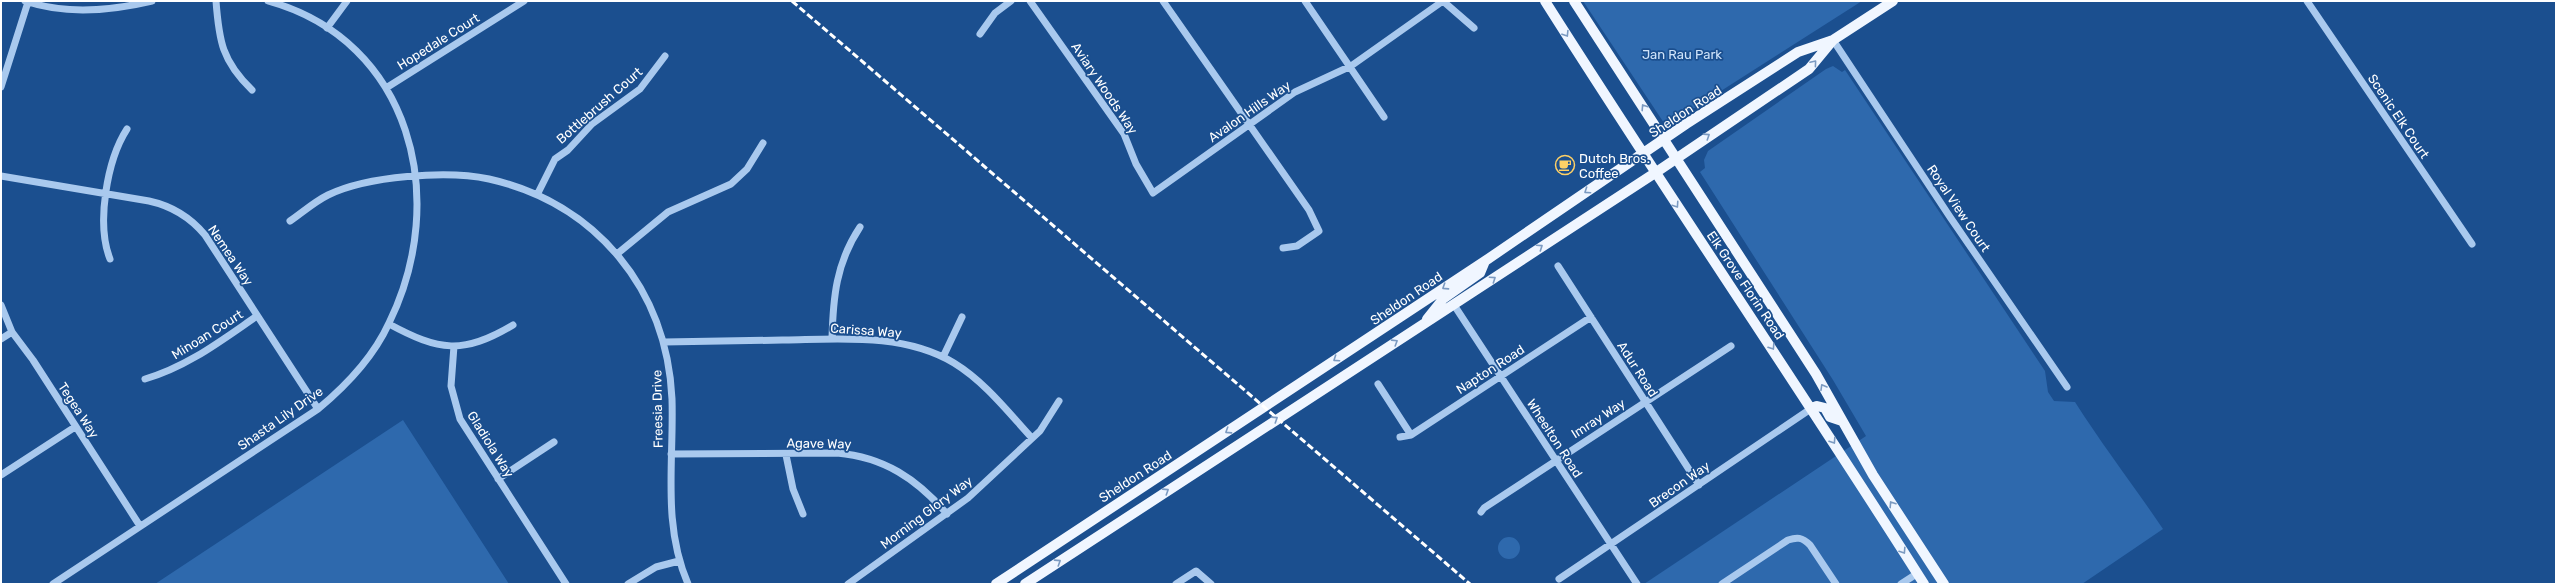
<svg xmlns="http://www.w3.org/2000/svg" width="2557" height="585" font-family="Rubik,sans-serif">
	<rect width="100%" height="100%" fill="#1b4f8f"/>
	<!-- green -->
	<path fill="#2e69ad" d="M 1583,1 L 1862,1 L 1666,126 Z
		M 1833,66 L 1842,72 L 1845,70 L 2045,371 L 2048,392 L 2054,401 L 2075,402 C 2103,446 2134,486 2163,529 L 2082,584 L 1644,584 L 1866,436 L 1833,380 L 1700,172 L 1705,168 L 1704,160 L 1708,151 L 1826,69 Z
		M 403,420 L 509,584 L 155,584 Z
		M1498 548a11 11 0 1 1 22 0a11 11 0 1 1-22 0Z"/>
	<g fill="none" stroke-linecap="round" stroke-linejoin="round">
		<!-- minor -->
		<path stroke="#a9c9ee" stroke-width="7" d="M 25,1 C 66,15 110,11 152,1
			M 216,1 C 219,41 222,61 252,90
			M 1030,1 L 1124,134 L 1136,164 L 1153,193 L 1295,92 L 1351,66 L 1443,1
			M 1163,1 L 1309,210 L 1319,231 L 1297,246 L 1283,248
			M 1305,1 L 1384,117
			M 1443,1 L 1474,28
			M 2307,1 L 2472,244
			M 327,28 L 347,1
			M 980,34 L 995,13 L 1011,1
			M 1833,40 L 1950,217 L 2067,387
			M 1,87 L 28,2
			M 386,88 L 524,1
			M 1,176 L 149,201 C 172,206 190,217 205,235 L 318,409
			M 538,193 L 555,159 L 568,150 L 592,124 L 640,89 L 665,56
			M 290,221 C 303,212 314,202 328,195 C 367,176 447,170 489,179 C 596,203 667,289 672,399 C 674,462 662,524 688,584
			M 617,254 L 668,212 L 731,184 L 747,169 L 763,143
			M 110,259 C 96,224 107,160 127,129
			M 1558,266 L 1699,485
			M 1,305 L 12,332 L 33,360 L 140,526
			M 1454,305 L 1637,584
			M 389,324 C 439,351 463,355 513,325
			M 1,339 L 12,332
			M 832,339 C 833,298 836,263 860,227
			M 664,342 C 705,341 745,341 785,340 C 841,339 904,333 954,363 C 985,382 1008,412 1032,438
			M 454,346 L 451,386 L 460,419 L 566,584
			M 943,357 L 962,317
			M 145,379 C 187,367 222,340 257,316
			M 1378,384 L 1411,435
			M 1400,437 L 1411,435 L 1591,317
			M 671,454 L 837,453 C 884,457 917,479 947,514
			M 786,455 L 793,489 L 803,514
			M 1,475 L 75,427
			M 498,479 L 554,442
			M 1481,512 L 1484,508 L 1731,346
			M 1559,579 L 1812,408
			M 53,584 L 318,409 C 347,385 373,358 389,323 C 450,199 412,41 268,1
			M 628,584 L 656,567 L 679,561
			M 848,584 L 968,498 L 1040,431 L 1059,401
			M 1176,584 L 1196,571 L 1211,584
			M 1722,584 L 1788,540 C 1797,537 1802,537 1810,545 L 1836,584
			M 1901,584 L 1918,573"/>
		<!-- major -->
		<path stroke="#f0f6ff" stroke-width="10" d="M 1545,1 C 1669,197 1800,388 1924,584
			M 1574,1 L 1816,374 L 1873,475 L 1944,584
			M 1427,319 L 1443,299 L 1480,273 L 1485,261
			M 1812,408 L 1817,406 L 1825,408 L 1830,417 L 1842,421
			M 996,584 L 1485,261 L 1686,124 L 1798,52 L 1833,40 L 1893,1
			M 1025,584 L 1655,173 L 1809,69 L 1833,40"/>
		<!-- rail -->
		<path stroke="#fff" stroke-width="3" stroke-dasharray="7 3" stroke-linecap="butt" d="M 792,1 L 1470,584"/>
	</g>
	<!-- one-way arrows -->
	<defs><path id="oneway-chevron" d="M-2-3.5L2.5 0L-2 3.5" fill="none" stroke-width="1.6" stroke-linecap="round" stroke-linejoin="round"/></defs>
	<g stroke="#7b9ac1">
		<use href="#oneway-chevron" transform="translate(1566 34) rotate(58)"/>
		<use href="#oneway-chevron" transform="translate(1814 63) rotate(-50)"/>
		<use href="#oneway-chevron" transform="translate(1644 107) rotate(-123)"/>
		<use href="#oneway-chevron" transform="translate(1707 136) rotate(-33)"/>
		<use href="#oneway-chevron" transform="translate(1587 191) rotate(146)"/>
		<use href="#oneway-chevron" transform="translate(1676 205) rotate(56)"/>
		<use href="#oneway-chevron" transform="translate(1540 247) rotate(-34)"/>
		<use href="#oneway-chevron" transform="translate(1493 279) rotate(-34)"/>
		<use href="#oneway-chevron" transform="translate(1445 287) rotate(147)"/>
		<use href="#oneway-chevron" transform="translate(1395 342) rotate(-32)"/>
		<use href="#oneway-chevron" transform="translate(1772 347) rotate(57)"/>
		<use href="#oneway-chevron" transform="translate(1336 359) rotate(146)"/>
		<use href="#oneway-chevron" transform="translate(1823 387) rotate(-120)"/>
		<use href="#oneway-chevron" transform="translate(1275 419) rotate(-33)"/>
		<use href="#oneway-chevron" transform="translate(1228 431) rotate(147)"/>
		<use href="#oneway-chevron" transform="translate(1833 441) rotate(57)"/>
		<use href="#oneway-chevron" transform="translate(1166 491) rotate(-33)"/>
		<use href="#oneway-chevron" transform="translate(1892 504) rotate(-123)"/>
		<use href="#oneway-chevron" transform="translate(1903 551) rotate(57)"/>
		<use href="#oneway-chevron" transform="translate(1058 562) rotate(-33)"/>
	</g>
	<!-- icons -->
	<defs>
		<g id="cafe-ring" transform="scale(1)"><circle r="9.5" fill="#1b4f8f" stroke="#ffd166" stroke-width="1.5"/><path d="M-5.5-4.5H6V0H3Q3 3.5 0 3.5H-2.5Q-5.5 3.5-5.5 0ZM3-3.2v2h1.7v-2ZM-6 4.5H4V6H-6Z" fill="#ffd166"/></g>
	</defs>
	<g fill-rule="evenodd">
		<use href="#cafe-ring" x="1565" y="165"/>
	</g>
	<g text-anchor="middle" stroke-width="3.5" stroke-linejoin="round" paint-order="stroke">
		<!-- street labels -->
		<g font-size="13" fill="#fff" stroke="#1b4f8f">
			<text transform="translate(438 41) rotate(-32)" y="5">Hopedale Court</text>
			<text transform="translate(1105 88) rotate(56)" y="5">Aviary Woods Way</text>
			<text transform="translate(599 105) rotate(-41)" y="5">Bottlebrush Court</text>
			<text transform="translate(1249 111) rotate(-35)" y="5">Avalon Hills Way</text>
			<text transform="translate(1685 111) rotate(-33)" y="5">Sheldon Road</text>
			<text transform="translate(2399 116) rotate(56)" y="5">Scenic Elk Court</text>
			<text transform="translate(1959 208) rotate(56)" y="5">Royal View Court</text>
			<text transform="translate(231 255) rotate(56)" y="5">Nemea Way</text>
			<text transform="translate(1746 285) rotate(56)" y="5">Elk Grove Florin Road</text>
			<text transform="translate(1406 298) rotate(-34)" y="5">Sheldon Road</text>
			<text transform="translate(866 330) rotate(4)" y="5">Carissa Way</text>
			<text transform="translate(207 334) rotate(-32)" y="5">Minoan Court</text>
			<text transform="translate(1490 369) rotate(-33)" y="5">Napton Road</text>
			<text transform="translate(1638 369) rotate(57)" y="5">Adur Road</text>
			<text transform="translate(657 409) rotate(-91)" y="5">Freesia Drive</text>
			<text transform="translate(79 410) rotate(57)" y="5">Tegea Way</text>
			<text transform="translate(280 418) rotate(-35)" y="5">Shasta Lily Drive</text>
			<text transform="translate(1598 418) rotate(-33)" y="5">Imray Way</text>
			<text transform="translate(1555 438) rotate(57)" y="5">Wheelton Road</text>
			<text transform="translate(819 443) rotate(1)" y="5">Agave Way</text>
			<text transform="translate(491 444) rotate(58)" y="5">Gladiola Way</text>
			<text transform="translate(1135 476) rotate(-33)" y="5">Sheldon Road</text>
			<text transform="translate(1679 484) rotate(-35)" y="5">Brecon Way</text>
			<text transform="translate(926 512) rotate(-37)" y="5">Morning Glory Way</text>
		</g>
		<!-- park labels -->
		<g font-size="13" fill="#cfe3fa" stroke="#1b4f8f">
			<text x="1682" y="59">Jan Rau Park</text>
		</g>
		<!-- poi labels -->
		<g font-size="13" fill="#fff" stroke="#1b4f8f" text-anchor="start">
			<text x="1579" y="163">Dutch Bros.<tspan x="1579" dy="15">Coffee</tspan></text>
		</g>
	</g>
	<!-- border -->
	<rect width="2557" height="585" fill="none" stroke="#ffffff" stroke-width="4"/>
</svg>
